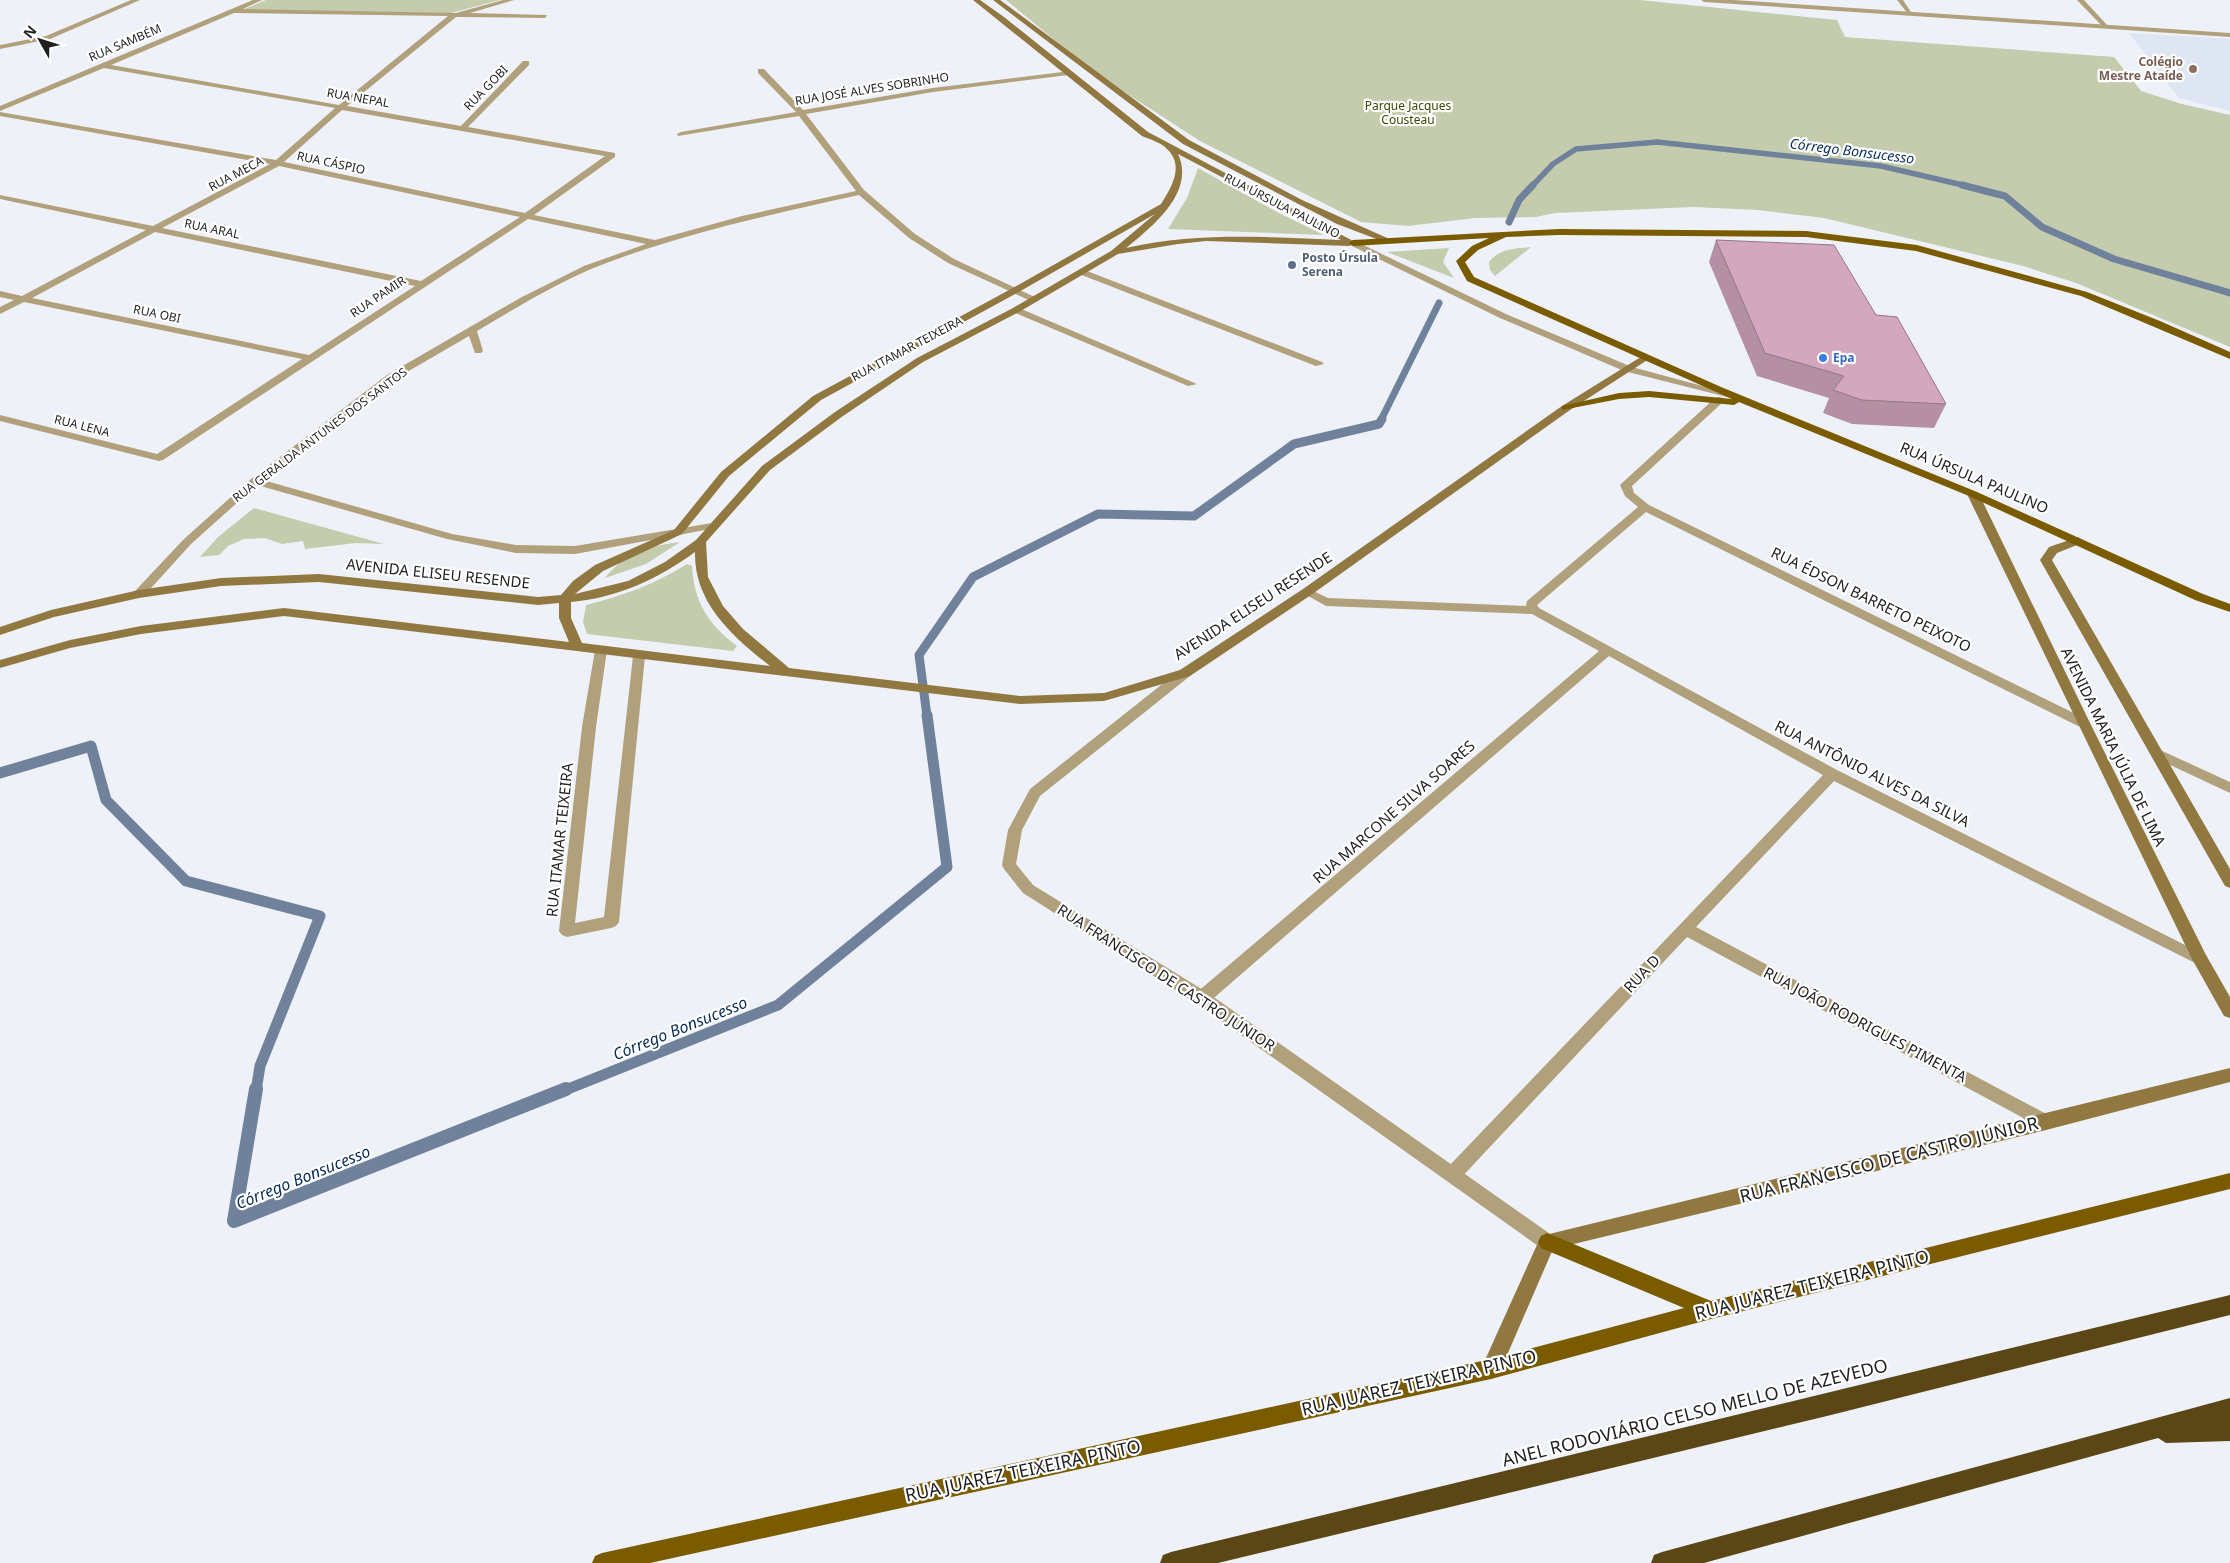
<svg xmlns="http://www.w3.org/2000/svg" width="2230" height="1563" font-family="'Noto Sans',sans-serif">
	<rect width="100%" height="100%" fill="#eef2f8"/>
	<!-- built -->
	<path fill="#dee6f3" d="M 2129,33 L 2230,39 L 2230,111 L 2179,98 Z"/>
	<!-- green -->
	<path fill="#c5ccad" d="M 266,0 L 500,0 L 447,14 L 242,10 Z
		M 1006,0 L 1640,0 L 1837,20 L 1845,37 L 2114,57 L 2141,91 L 2182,104 L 2230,115 L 2230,347 L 2076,283 L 2023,266 L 1824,218 L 1758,210 L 1693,207 L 1555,213 L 1536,217 L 1475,218 L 1408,226 L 1361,222 L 1200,141 L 1095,73 Z
		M 1198,168 L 1277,212 L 1324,235 L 1168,229 L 1187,198 Z
		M 1531,247 L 1495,276 L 1490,270 L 1489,262 C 1500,248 1515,249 1531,247 Z
		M 1449,248 L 1443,262 L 1454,278 L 1387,252 Z
		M 254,508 L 384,544 L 385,544 L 356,543 L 305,549 L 303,541 L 282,544 L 265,538 L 244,539 L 228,546 L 219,555 L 200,557 L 218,537 Z
		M 680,542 L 646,564 L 605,578 C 623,554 651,545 680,542 Z
		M 687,564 L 692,566 C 694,602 708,624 737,646 L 733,651 L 587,634 L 583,622 L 586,605 C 623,596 655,584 687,564 Z"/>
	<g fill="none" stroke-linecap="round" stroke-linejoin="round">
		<!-- stream-far4 -->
		<path stroke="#70829b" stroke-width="5.5" d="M 1532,186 L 1553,164 L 1576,149 L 1657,142 L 1881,166 L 1967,186"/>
		<!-- stream-far3 -->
		<path stroke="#70829b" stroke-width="7" d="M 1962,185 L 2005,196 L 2042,227 L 2114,259 L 2230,293
			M 1509,222 L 1519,200 L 1533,185
			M 1381,420 L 1439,303"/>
		<!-- stream-far2 -->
		<path stroke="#70829b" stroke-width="9" d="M 927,716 L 919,655 L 973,577 L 1098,514 L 1194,516 L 1294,444 L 1379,424 L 1382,419"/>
		<!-- stream-far1 -->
		<path stroke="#70829b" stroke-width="11" d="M 0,773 L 91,746 L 106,800 L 186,881 L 320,916 L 260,1066 L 256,1091
			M 563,1091 L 778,1005 L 947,867 L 927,715"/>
		<!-- stream -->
		<path stroke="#70829b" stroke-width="14" d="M 256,1089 L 234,1221 L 566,1089"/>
		<!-- minor -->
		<path fill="#b1a07c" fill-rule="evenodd" d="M 131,0 L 140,0 L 50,39 L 0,49 L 0,45 L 46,36 Z
			M 253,0 L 262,0 L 243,9 L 456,13 L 503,0 L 514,0 L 470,13 L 547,15 L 545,18 L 456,17 L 347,106 L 461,126 L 523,61 L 529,61 L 529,65 L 468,127 L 615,153 L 615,157 L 534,215 L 655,240 L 742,216 L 856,191 L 799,116 L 678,136 L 677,134 L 681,132 L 796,112 L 758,73 L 758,69 L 764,69 L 803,110 L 933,88 L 1071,71 L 1071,75 L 1068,75 L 933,92 L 806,114 L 864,190 L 915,234 L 954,259 L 1039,299 L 1031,301 L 948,263 L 909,238 L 859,195 C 769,215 678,234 591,269 C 552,286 514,309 477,331 L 483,351 L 481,353 L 475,353 L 469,336 L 395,379 L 263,480 L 452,534 L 516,545 L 575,546 L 712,523 L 718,526 L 716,528 L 575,554 L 516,553 L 447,539 L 257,485 L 191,544 L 143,597 L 135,597 L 133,594 L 135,591 L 183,540 L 251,479 L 387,375 L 520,298 L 584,266 L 646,244 L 528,219 L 163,460 L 159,461 L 0,421 L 0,415 L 157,454 L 302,359 L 24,302 L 0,314 L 0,307 L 14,300 L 0,297 L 0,291 L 22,296 L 146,230 L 0,199 L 0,195 L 153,226 L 270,164 L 0,116 L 0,112 L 276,160 L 335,108 L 104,68 L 0,111 L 0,106 ZM 234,13 L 448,16 L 339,105 L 111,65 ZM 342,110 L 605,156 L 525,213 L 284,162 ZM 279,166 L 520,217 L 421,281 L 162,228 ZM 155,232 L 415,286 L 309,355 L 32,298 Z
			M 1897,0 L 1903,0 L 1913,15 L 1909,15 Z
			M 2077,0 L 2084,0 L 2108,26 L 2108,28 L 2104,28 Z
			M 1082,269 L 1322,362 L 1324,364 L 1316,366 L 1079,274 L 1079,270 Z
			M 1013,308 L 1019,308 L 1197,384 L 1188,386 L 1013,312 Z
			M 1719,397 L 1723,398 L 1723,402 L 1632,486 L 1634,493 L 1649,505 L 2088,720 L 2090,723 L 2088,726 L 2078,726 L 1646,512 L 1537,605 L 1539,608 L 1837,770 L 2205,955 L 2208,959 L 2205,963 L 2200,965 L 2195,963 L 1834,781 L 1696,927 L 2052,1117 L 2054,1122 L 2052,1127 L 2046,1130 L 2040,1127 L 1687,937 L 1459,1180 L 1453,1182 L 1447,1180 L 1444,1174 L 1447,1168 L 1823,775 L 1609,656 L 1208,1003 L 1202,1005 L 1196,1003 L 1194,998 L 1196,993 L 1599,651 L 1532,614 L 1326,606 L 1301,592 L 1307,588 L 1328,598 L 1526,606 L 1527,601 L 1638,507 L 1625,496 L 1620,485 L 1622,483 L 1715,398 Z
			M 601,646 L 607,650 L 596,727 L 575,923 L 604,917 L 633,656 L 639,652 L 645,656 L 619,922 L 616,926 L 611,928 L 567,937 L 562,935 L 559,931 L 582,727 L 595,650 Z
			M 2158,749 L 2230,782 L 2230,793 L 2153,757 L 2151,754 Z"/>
		<!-- tertiary -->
		<path fill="#b1a07c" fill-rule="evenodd" d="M 1701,0 L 1733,0 L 2230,33 L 2230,37 L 1704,2 Z
			M 1353,240 L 1506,314 L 1632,367 L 1736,395 L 1731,398 L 1624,371 L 1500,318 L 1350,245 L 1349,243 Z
			M 1185,669 L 1190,670 L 1191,673 L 1190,676 L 1040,796 L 1022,830 L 1016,864 L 1033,885 L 1208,993 L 1553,1236 L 1556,1242 L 1553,1248 L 1547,1251 L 1541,1248 L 1196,1003 L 1023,893 L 1004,869 L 1002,865 L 1008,830 L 1030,789 L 1180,670 Z"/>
		<!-- secondary -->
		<path fill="#917841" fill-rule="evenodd" d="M 973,0 L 980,0 L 1004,17 L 1148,132 L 1357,243 L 1349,246 L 1206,241 L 1178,244 L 1118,254 L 1019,312 L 923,362 L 843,416 L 770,470 L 706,542 L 708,577 L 723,606 L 743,629 L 789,668 L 1020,696 L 1104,693 L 1180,670 L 1303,589 L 1562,406 L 1644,355 L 1652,357 L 1570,410 L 1311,595 L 1190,676 L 1104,701 L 1020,704 L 284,616 L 141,634 L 70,648 L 0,668 L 0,660 L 70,640 L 141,626 L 284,608 L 569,642 L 559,618 L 559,603 L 538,605 L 319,582 L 221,586 L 139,598 L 54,617 L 0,635 L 0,627 L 51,610 L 139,590 L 221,578 L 319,574 L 538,597 L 561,595 L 573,581 L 595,565 L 674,530 L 721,472 L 813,396 L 1011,289 L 1161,204 C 1171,188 1185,166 1167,149 C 1162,143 1149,139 1142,136 ZM 1178,154 L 1341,240 C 1268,237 1197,232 1126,248 C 1152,227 1196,192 1178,154 ZM 1155,214 L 1111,251 L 1013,308 L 917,358 L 835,412 L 762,466 L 696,540 L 665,562 L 628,581 L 575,594 L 603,571 L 682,534 L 729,476 L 821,400 L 1017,293 ZM 695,552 C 694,603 732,636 770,666 L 582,643 L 571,618 L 571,602 C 617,598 658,579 695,552 Z
			M 993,0 L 1000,0 L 1189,140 L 1302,200 L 1394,241 L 1387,243 L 1337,224 L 1183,144 Z
			M 1973,491 L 1979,494 L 2090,723 L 2206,955 L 2230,997 L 2230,1018 L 2224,1016 L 2192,959 L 1967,494 Z
			M 2078,537 L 2084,541 L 2082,543 L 2057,553 L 2052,560 L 2230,869 L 2230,888 L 2225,886 L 2040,560 L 2049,547 Z
			M 2230,1068 L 2230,1082 L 2046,1130 L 1553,1249 L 1498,1376 L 1491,1379 L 1484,1376 L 1481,1369 L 1541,1236 Z"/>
		<!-- primary -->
		<path fill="#7a5b00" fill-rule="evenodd" d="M 1559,229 L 1806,231 L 1917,245 L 2087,292 L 2160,321 L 2230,352 L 2230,359 L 2081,296 L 1916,251 L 1806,237 L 1559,235 L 1506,237 L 1478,250 L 1465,262 L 1474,277 L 1721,387 L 1977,492 L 2203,594 L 2230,604 L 2230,612 L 2195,600 L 1969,496 L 1739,402 L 1734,405 L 1649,397 L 1619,399 L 1562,410 L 1562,406 L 1619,393 L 1649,391 L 1732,399 L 1467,281 L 1456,261 L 1472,246 L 1489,238 L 1353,246 L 1349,243 L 1353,240 Z
			M 2230,1173 L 2230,1189 L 1711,1319 L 1491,1379 L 650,1563 L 592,1563 L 595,1556 L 602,1553 L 1491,1359 L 1684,1308 L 1541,1248 L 1538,1242 L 1541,1236 L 1547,1233 L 1711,1301 Z"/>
		<!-- motorway -->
		<path fill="#5b4615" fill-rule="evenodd" d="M 2230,1295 L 2230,1315 L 1827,1416 L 1218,1563 L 1160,1563 L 1163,1555 L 1171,1552 Z
			M 2230,1398 L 2230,1441 L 2166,1443 L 2158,1438 L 1704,1563 L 1651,1563 L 1654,1555 L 1662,1552 Z"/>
	</g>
	<!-- wall -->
	<path fill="#b590a3" d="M 1716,240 L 1876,315 L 1946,404 L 1934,428 L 1852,424 L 1823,413 L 1829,398 L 1757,376 L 1709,262 Z"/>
	<!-- building -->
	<path fill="#d3a8be" stroke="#947685" d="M 1716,240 L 1834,245 L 1876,315 L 1897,317 L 1946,404 L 1862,400 L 1833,390 L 1844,376 L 1765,353 Z"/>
	<!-- markers -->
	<circle fill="#8d6e63" stroke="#fff" stroke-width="2" cx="2193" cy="69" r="5"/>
	<circle fill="#5c6f8a" stroke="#fff" stroke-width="2" cx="1292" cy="265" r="5"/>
	<circle fill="#3f7fe0" stroke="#fff" stroke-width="2" cx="1823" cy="358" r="5"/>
	<g text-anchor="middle" stroke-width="4.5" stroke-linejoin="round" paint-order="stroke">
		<!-- far-street labels -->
		<g font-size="12" fill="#1e1f21" stroke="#fff">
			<text transform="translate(125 43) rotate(-23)" y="4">RUA SAMBÉM</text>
			<text transform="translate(486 88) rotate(-46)" y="4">RUA GOBI</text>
			<text transform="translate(872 89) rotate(-9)" y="4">RUA JOSÉ ALVES SOBRINHO</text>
			<text transform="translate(358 98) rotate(10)" y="4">RUA NEPAL</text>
			<text transform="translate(331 163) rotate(12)" y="4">RUA CÁSPIO</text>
			<text transform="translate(236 174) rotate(-28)" y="4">RUA MECA</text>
			<text transform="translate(1282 206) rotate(27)" y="4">RUA ÚRSULA PAULINO</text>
			<text transform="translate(212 229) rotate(12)" y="4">RUA ARAL</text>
			<text transform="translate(378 297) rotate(-34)" y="4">RUA PAMIR</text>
			<text transform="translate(157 314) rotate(12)" y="4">RUA OBI</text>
			<text transform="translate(907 349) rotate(-28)" y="4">RUA ITAMAR TEIXEIRA</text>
			<text transform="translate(82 426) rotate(14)" y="4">RUA LENA</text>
			<text transform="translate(320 435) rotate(-37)" y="4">RUA GERALDA ANTUNES DOS SANTOS</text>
		</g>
		<!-- far-education labels -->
		<g font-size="12" font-weight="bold" fill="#785e54" stroke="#fff" text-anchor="end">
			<text x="2183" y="66">Colégio<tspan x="2183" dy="14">Mestre Ataíde</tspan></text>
		</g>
		<!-- far-park labels -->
		<g font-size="12" fill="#404902" stroke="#fff">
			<text x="1408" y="110">Parque Jacques<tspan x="1408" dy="14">Cousteau</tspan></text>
		</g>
		<!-- far-service labels -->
		<g font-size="12" font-weight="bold" fill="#4e5e75" stroke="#fff" text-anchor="start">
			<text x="1302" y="262">Posto Úrsula<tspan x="1302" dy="14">Serena</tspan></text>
		</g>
		<!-- far-shop labels -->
		<g font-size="12" font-weight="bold" fill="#366cbe" stroke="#fff" text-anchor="start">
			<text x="1833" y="362">Epa</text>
		</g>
		<!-- far-water labels -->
		<g font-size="14" font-style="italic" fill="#092d59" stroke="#fff">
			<text transform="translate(1852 151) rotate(7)" y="5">Córrego Bonsucesso</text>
		</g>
		<!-- street labels -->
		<g font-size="15" fill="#1e1f21" stroke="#fff">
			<text transform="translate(1974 478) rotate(23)" y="5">RUA ÚRSULA PAULINO</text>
			<text transform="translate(438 574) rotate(6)" y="5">AVENIDA ELISEU RESENDE</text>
			<text transform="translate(1871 600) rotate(26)" y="5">RUA ÉDSON BARRETO PEIXOTO</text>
			<text transform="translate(1253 606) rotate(-33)" y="5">AVENIDA ELISEU RESENDE</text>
			<text transform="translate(2113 747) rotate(64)" y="5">AVENIDA MARIA JÚLIA DE LIMA</text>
			<text transform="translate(1872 774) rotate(27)" y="5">RUA ANTÔNIO ALVES DA SILVA</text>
			<text transform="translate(1394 812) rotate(-41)" y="5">RUA MARCONE SILVA SOARES</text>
			<text transform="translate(560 840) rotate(-84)" y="5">RUA ITAMAR TEIXEIRA</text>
			<text transform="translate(1642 974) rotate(-47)" y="5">RUA D</text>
			<text transform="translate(1166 978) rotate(33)" y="5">RUA FRANCISCO DE CASTRO JÚNIOR</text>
			<text transform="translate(1865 1025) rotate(28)" y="5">RUA JOÃO RODRIGUES PIMENTA</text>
		</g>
		<!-- water labels -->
		<g font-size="16" font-style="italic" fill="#092d59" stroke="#fff">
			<text transform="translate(680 1028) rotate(-22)" y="6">Córrego Bonsucesso</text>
			<text transform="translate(303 1177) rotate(-22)" y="6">Córrego Bonsucesso</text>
		</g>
		<!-- near-street labels -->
		<g font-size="18" fill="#1e1f21" stroke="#fff">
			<text transform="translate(1889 1160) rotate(-14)" y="6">RUA FRANCISCO DE CASTRO JÚNIOR</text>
			<text transform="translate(1812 1285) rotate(-14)" y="6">RUA JUAREZ TEIXEIRA PINTO</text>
			<text transform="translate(1419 1383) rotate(-13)" y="6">RUA JUAREZ TEIXEIRA PINTO</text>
			<text transform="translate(1695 1413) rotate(-14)" y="6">ANEL RODOVIÁRIO CELSO MELLO DE AZEVEDO</text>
			<text transform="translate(1023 1471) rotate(-12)" y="6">RUA JUAREZ TEIXEIRA PINTO</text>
		</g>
	</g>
	<!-- north arrow -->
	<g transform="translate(40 40) rotate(309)" stroke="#ffffff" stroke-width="4" paint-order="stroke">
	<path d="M0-4L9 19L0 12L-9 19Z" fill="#1e1f21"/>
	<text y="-8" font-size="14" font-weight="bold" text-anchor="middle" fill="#1e1f21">N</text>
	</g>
</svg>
